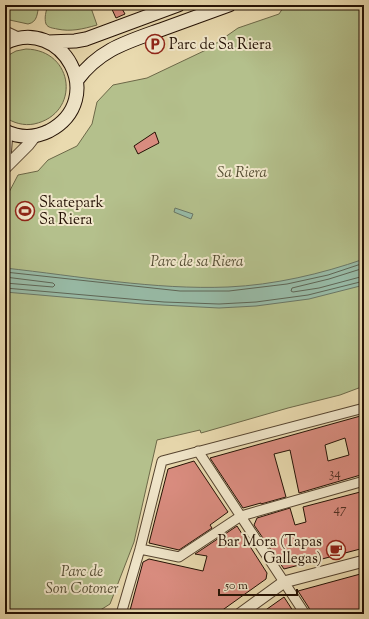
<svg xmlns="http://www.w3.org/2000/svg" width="369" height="619" font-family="'Sorts Mill Goudy',serif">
	<rect width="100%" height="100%" fill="#e9daaf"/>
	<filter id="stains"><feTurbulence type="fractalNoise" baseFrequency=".005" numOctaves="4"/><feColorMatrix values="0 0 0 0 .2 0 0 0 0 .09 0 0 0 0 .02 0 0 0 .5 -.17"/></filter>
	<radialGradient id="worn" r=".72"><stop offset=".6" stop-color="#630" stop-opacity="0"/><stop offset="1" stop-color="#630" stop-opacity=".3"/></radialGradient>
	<!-- green -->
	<path fill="#b4c08c" stroke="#6c6848" d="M 5,5 L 39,5 C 37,13 38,22 28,24 L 5,19 Z
		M 48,5 L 90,5 L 97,25 C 83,29 71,32 57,29 C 53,28 48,28 46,24 C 44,18 46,11 48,5 Z
		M 285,5 L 364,5 L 364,386 L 340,395 L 288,408 L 201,433 L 200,430 L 157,440 L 134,542 L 110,604 L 94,614 L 5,614 L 5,200 L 18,175 L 38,171 L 48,160 L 77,146 L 92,124 L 97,102 L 113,85 L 147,78 L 208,49 L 238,28 L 279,14 Z
		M 26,49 C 75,50 81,114 34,124 C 24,126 13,123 5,117 L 5,57 L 16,51 Z"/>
	<!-- water -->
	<path fill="#98bba7" stroke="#6a7766" d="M 175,208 L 193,214 L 191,219 L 174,212 Z
		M 364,259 L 364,285 L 309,299 L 256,306 L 219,308 L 143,304 L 5,292 L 5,268 C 78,276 154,290 228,287 C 274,285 321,274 364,259 Z"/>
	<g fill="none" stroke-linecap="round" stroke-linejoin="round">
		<!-- shore -->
		<path stroke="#5e6656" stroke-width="1" d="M 364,268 L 329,279 L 292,288 L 291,291 L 293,292 L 319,288 L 364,276
			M 5,272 L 180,291 L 229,291 L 287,284 L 328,275 L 364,263
			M 5,277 L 53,283 L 55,285 L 53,287 L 5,283
			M 5,288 L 164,302 L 219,304 L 256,302 L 308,295 L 364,281"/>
	</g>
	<!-- building -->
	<path fill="#d98c7f" stroke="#241104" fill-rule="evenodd" d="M 110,5 L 120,5 L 125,14 L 116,18 Z
		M 155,132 L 159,143 L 138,154 L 134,146 Z
		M 364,415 L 364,474 L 299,493 L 290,450 L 274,454 L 286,497 L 261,504 L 261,503 L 243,508 L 210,458 ZM 345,438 L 349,455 L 328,461 L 325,445 Z
		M 194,461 L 228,512 L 210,525 L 212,528 L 179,550 L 149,543 L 168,469 Z
		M 364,491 L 364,548 L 284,569 L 254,525 L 257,518 L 290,508 L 295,525 L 306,522 L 303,507 Z
		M 237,526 L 267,573 L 266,579 L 217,614 L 129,614 L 143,562 L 149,559 L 203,571 L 207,556 L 195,554 Z
		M 364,573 L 364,614 L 311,614 L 309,608 L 298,591 Z
		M 284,597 L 295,614 L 260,614 Z"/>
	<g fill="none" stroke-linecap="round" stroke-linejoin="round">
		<!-- minor casing -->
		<g stroke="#55432f" stroke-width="11">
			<path id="minor" d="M 198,451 L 305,614
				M 140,549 L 179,557 L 241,516 L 364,481
				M 121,614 L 140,549 L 162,461 L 364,408"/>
		</g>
		<!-- tertiary casing -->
		<g stroke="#55432f" stroke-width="13">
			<path id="tertiary" d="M 5,32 L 18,38
				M 5,158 L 7,132
				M 5,168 L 28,145 L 35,136
				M 240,614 L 284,582 L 364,561"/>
		</g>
		<!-- secondary casing -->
		<g stroke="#241104" stroke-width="15">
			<path id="secondary" d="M 48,42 L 75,41 L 86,39 L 178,5
				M 5,43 C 62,15 109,99 49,131 C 35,138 19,138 5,131
				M 77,80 C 100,49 127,42 163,29 C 185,21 207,13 229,5"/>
		</g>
		<!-- minor -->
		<use href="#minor" stroke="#f1e7cb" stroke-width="9"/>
		<!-- tertiary -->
		<use href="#tertiary" stroke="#f1e7cb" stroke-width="11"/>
		<!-- secondary -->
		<use href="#secondary" stroke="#f1e7cb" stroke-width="13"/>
	</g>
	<!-- icons -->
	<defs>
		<g id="parking-ring" transform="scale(1)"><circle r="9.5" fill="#f1e7cb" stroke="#8f2418" stroke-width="1.5"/><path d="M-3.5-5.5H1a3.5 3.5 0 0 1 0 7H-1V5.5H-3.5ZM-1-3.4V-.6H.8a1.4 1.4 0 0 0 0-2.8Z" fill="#8f2418"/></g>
		<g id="stadium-ring" transform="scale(1)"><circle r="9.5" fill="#f1e7cb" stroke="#8f2418" stroke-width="1.5"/><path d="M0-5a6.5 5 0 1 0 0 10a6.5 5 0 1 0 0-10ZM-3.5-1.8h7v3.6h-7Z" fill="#8f2418"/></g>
		<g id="cafe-ring" transform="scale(1)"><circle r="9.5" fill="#f1e7cb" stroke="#8f2418" stroke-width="1.5"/><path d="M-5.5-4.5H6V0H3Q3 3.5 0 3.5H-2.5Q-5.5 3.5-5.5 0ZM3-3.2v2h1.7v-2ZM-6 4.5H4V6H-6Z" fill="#8f2418"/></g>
	</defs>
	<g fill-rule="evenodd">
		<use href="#parking-ring" x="155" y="44"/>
		<use href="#stadium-ring" x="25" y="211"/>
		<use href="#cafe-ring" x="336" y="550"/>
	</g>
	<g text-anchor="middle" stroke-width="4" stroke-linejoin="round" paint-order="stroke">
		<!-- number labels -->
		<g font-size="13" fill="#513023">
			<text x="335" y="477">34</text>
			<text x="340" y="513">47</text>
		</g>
		<!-- poi labels -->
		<g font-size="15" fill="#241104" stroke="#f1e7cb" text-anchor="start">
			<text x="169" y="49">Parc de Sa Riera</text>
			<text x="39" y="207">Skatepark<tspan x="39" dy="17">Sa Riera</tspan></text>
			<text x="322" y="546" text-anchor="end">Bar Mora (Tapas<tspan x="322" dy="17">Gallegas)</tspan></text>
		</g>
		<!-- park labels -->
		<g font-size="15" font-style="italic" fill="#564e34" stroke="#f1e7cb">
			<text x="242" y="177">Sa Riera</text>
			<text x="197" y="266">Parc de sa Riera</text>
			<text x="82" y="576">Parc de<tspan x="82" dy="17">Son Cotoner</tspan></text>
		</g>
	</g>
	<!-- margin -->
	<rect width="369" height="619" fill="none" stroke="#e9daaf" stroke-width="20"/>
	<rect x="6" y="6" width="357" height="607" fill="none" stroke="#241104" stroke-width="2"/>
	<rect x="10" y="10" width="349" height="599" fill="none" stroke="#241104"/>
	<!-- scale -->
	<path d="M219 589v6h78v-6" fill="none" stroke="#241104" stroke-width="2"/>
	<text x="225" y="589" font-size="12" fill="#241104" stroke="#f1e7cb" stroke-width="3" paint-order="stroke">50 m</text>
	<rect width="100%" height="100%" filter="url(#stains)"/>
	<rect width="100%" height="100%" fill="url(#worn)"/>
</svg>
